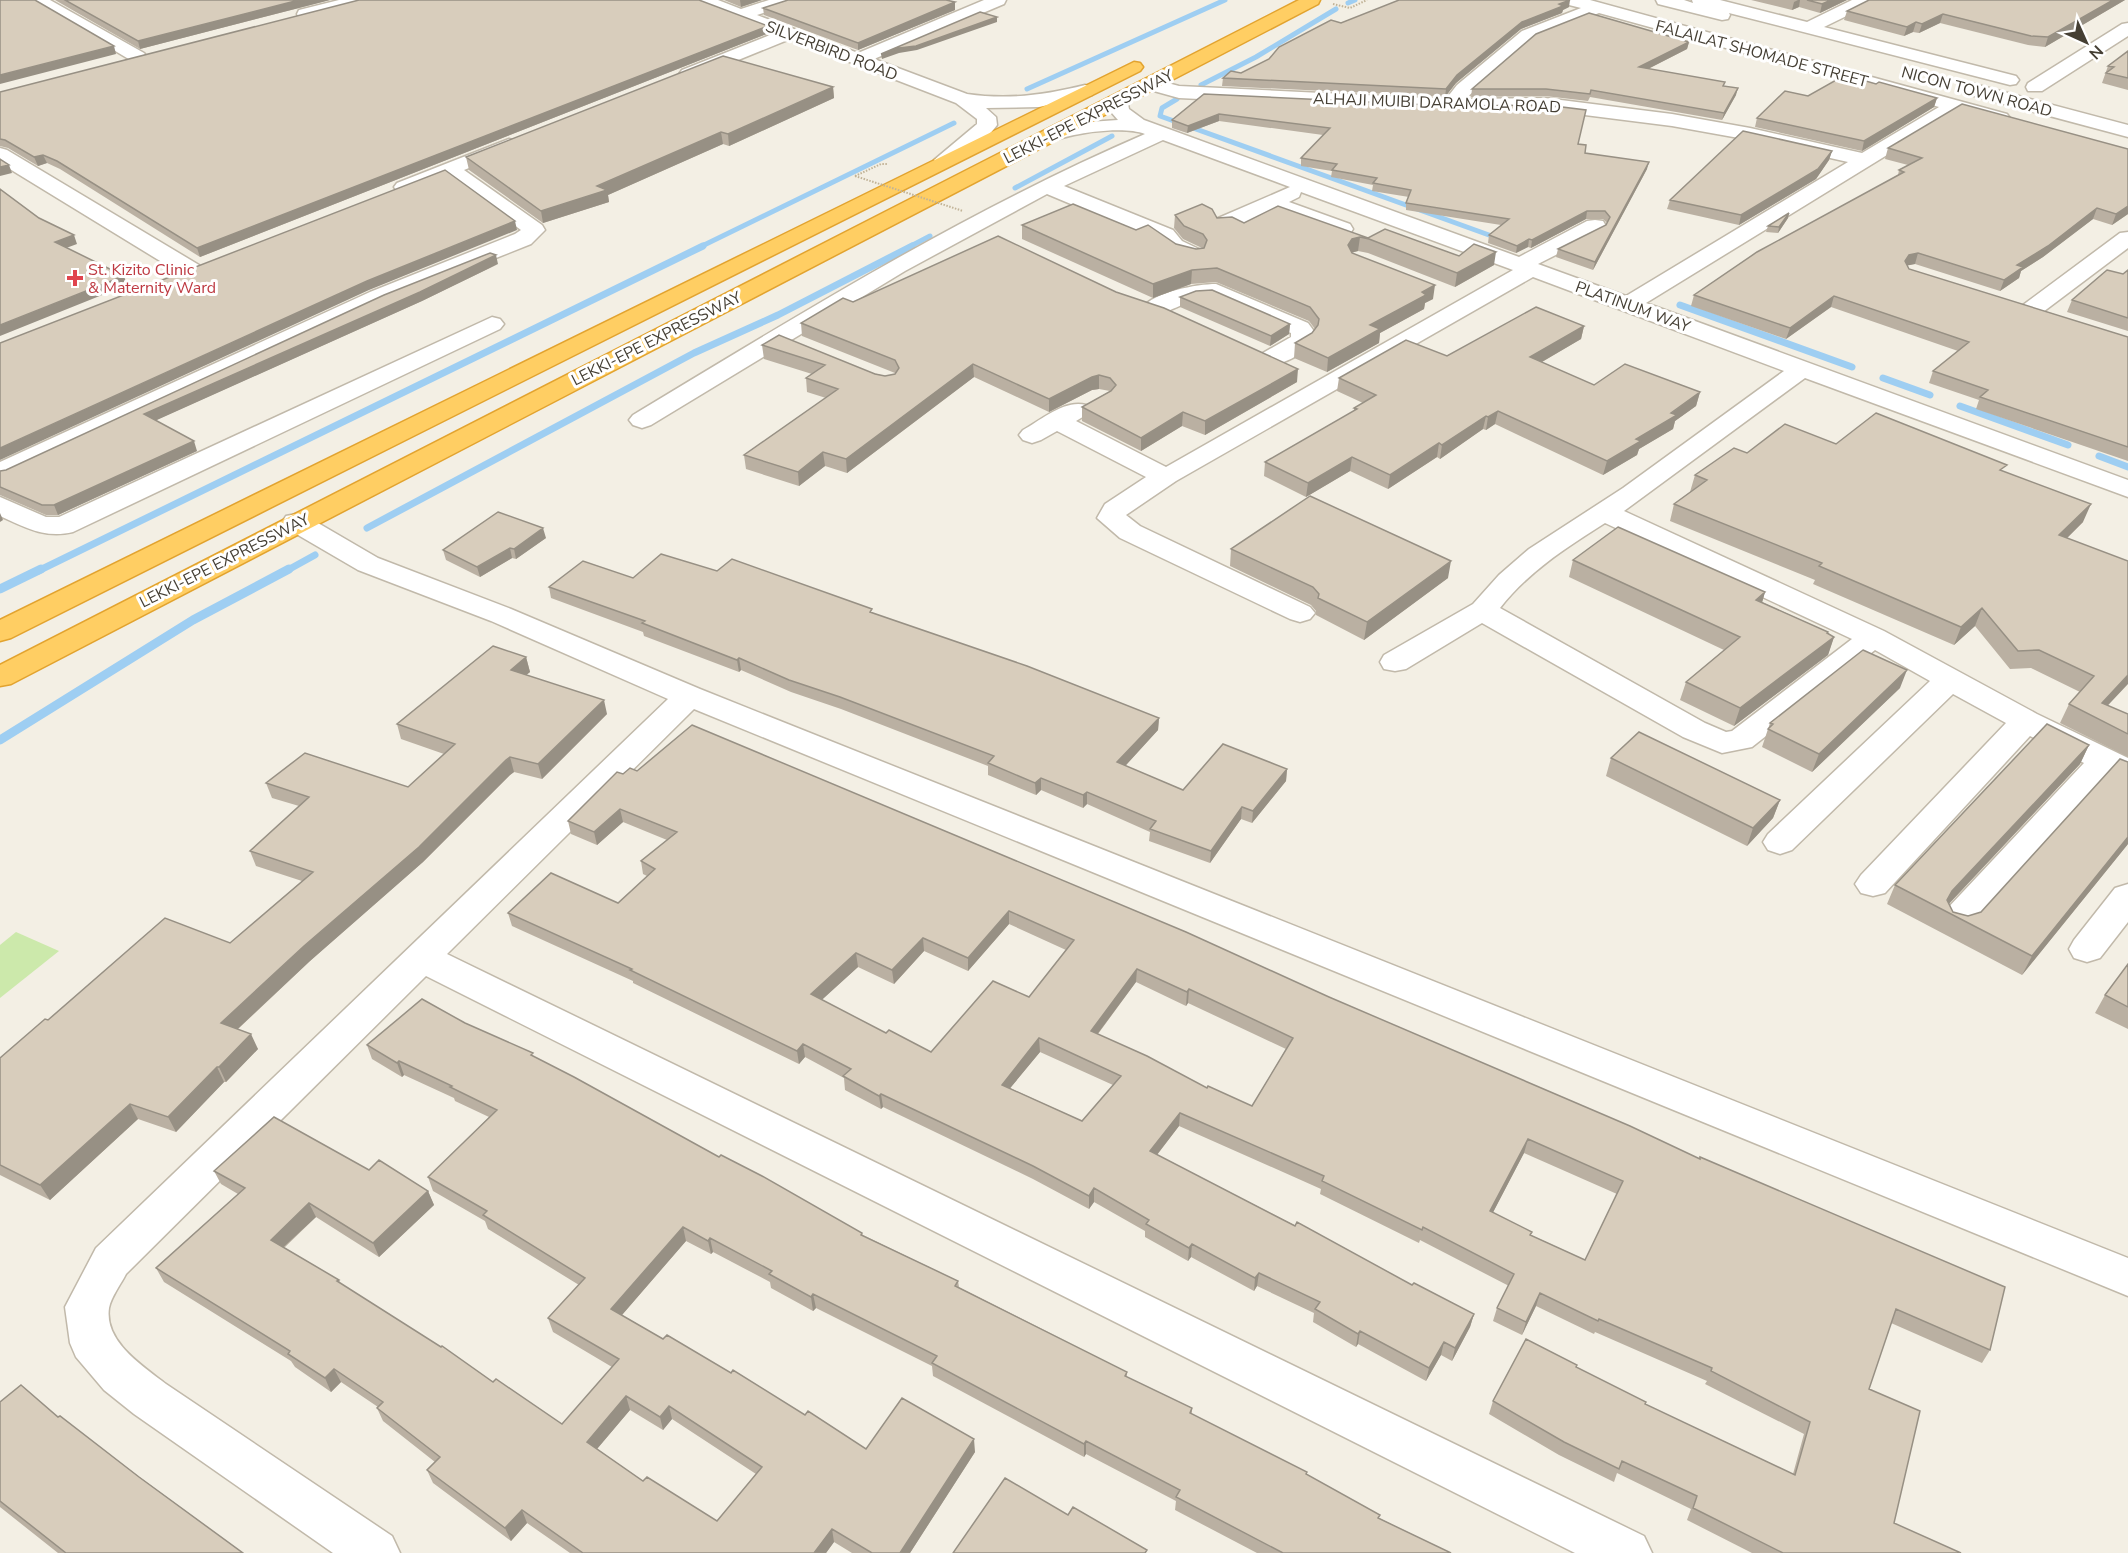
<svg xmlns="http://www.w3.org/2000/svg" width="2128" height="1553" font-family="'Nunito Sans',sans-serif">
	<rect width="100%" height="100%" fill="#f3efe4"/>
	<!-- green -->
	<path fill="#cce9ab" d="M 16,932 L 59,951 L 0,998 L 0,945 Z"/>
	<g fill="none" stroke-linecap="round" stroke-linejoin="round">
		<!-- stream-far2 -->
		<path stroke="#9ecef2" stroke-width="5" d="M 1348,3 L 1355,0
			M 1201,85 L 1256,57 L 1336,9
			M 1027,89 L 1225,0
			M 1177,99 L 1162,108 L 1160,116 L 1500,239
			M 1015,188 L 1112,136
			M 700,247 L 954,123
			M 909,247 L 930,236"/>
		<!-- stream-far1 -->
		<path stroke="#9ecef2" stroke-width="7" d="M 1680,305 L 1852,367
			M 1883,378 L 1930,395
			M 1960,406 L 2068,445
			M 2099,456 L 2128,467
			M 367,528 L 694,353 L 778,315 L 912,246
			M 38,571 L 703,246
			M 286,571 L 315,555"/>
		<!-- stream -->
		<path stroke="#9ecef2" stroke-width="9" d="M 0,589 L 41,569
			M 0,740 L 193,620 L 289,569"/>
		<!-- minor casing -->
		<g stroke="#c1b9aa" stroke-width="3">
			<path id="minor" d="M 30,0 L 50,0 L 144,53 L 147,57 L 144,61 L 132,61 Z
				M 339,0 L 367,0 L 365,4 L 305,19 L 299,18 L 297,14 L 299,10 Z
				M 695,0 L 718,0 L 741,9 L 769,0 L 794,0 L 792,4 L 757,15 L 858,53 L 984,0 L 1006,0 L 1004,4 L 874,59 L 967,94 C 1008,100 1045,95 1085,85 L 1092,87 L 1094,91 L 1092,95 L 1039,107 L 986,108 L 996,117 L 997,125 C 986,140 955,169 937,164 L 934,160 L 977,124 L 977,119 L 956,103 L 790,39 L 694,78 L 682,78 L 679,74 L 682,70 L 775,33 L 697,4 Z
				M 1563,0 L 1590,0 L 2007,114 L 2010,118 L 2007,122 L 2000,124 L 1957,112 L 1646,303 L 2128,480 L 2128,497 L 1805,378 L 1624,511 L 1884,631 L 2037,714 L 2128,758 L 2128,782 L 2110,775 L 1971,929 L 1958,933 L 1945,929 L 1940,920 L 1945,911 L 2084,763 L 2030,736 L 1885,893 L 1873,896 L 1861,893 L 1855,884 L 1861,875 L 2006,723 L 1953,694 L 1792,850 L 1780,854 L 1768,850 L 1763,842 L 1768,834 L 1930,681 L 1875,650 L 1752,747 L 1722,753 L 1683,737 L 1482,623 L 1406,669 L 1395,671 L 1384,669 L 1380,662 L 1384,655 L 1473,604 L 1499,575 L 1529,549 L 1623,488 L 1784,371 L 1533,277 L 1176,481 L 1126,515 L 1140,526 L 1310,607 L 1315,613 L 1310,619 L 1300,622 L 1290,619 L 1120,538 L 1097,518 L 1105,504 L 1146,477 L 1057,431 L 1041,440 L 1032,443 L 1023,440 L 1019,435 L 1023,430 C 1041,420 1065,399 1086,405 L 1090,410 L 1086,415 L 1076,421 L 1166,467 L 1513,270 L 1301,192 L 1299,197 L 1289,202 L 1350,224 L 1353,229 L 1350,234 L 1342,235 L 1334,234 L 1271,210 C 1255,218 1234,233 1216,229 L 1213,224 L 1216,219 L 1290,187 L 1163,140 L 1064,186 L 1173,230 L 1182,241 L 1201,250 L 1204,255 L 1201,260 C 1184,264 1168,252 1157,240 L 1047,194 L 905,271 L 651,425 L 642,428 L 633,425 L 629,420 L 633,415 C 800,314 966,211 1145,134 C 1128,127 1093,131 1074,135 C 1063,137 1053,143 1042,140 L 1039,136 L 1042,132 L 1075,123 L 1118,120 L 1111,112 L 1109,104 C 1115,95 1119,91 1130,94 L 1132,98 L 1128,104 L 1129,109 L 1144,120 L 1519,257 L 1587,221 L 1595,220 L 1603,221 L 1606,226 L 1603,231 L 1538,264 L 1626,296 L 1848,162 L 1750,140 L 1672,126 L 1545,110 L 1451,111 L 1179,98 L 1143,88 L 1140,84 L 1143,80 L 1149,78 L 1179,86 L 1446,99 L 1457,85 L 1522,31 L 1581,8 L 1565,4 ZM 1599,13 L 1939,107 L 1862,153 L 1750,128 L 1672,114 L 1545,98 L 1465,99 L 1534,39 ZM 1605,523 L 1852,639 L 1732,731 L 1726,732 L 1705,723 L 1500,608 C 1528,572 1567,547 1605,523 Z
				M 1656,0 L 1684,0 L 1693,3 L 1692,0 L 1720,0 L 1807,22 L 1852,0 L 1873,0 L 1871,4 L 1824,27 L 2016,76 L 2019,80 L 2016,84 L 2010,85 L 1729,13 L 1730,15 L 1728,19 L 1722,20 L 1658,4 Z
				M 2128,23 L 2128,36 L 2042,91 L 2028,91 L 2026,87 L 2028,83 L 2122,24 Z
				M 1974,84 L 2128,125 L 2128,137 L 1967,94 L 1965,90 L 1967,86 Z
				M 509,139 L 516,141 L 519,145 L 516,149 L 464,170 L 542,225 L 545,230 L 531,244 L 386,302 L 9,478 L 0,480 L 0,462 L 370,292 L 515,234 L 521,230 L 448,177 L 404,193 L 397,191 L 394,187 L 397,183 Z
				M 0,148 L 7,150 L 199,265 L 202,270 L 199,275 L 191,277 L 183,275 L 0,163 Z
				M 2128,232 L 2128,248 L 2039,315 L 2031,317 L 2023,315 L 2019,310 L 2023,305 L 2120,233 Z
				M 1216,284 L 1308,323 L 1316,334 C 1311,352 1279,369 1261,364 L 1258,359 L 1261,354 L 1291,337 L 1291,333 C 1275,326 1223,298 1209,298 C 1186,297 1168,318 1146,313 L 1142,308 C 1154,292 1197,284 1216,284 Z
				M 492,317 L 500,319 L 504,324 L 500,329 L 73,532 C 45,539 24,527 0,516 L 0,497 L 46,517 L 59,517 Z
				M 296,514 L 306,516 L 378,558 L 511,609 L 700,689 L 2128,1258 L 2128,1296 L 694,709 L 447,954 L 1644,1536 L 1652,1553 L 1575,1553 L 426,976 L 126,1274 C 121,1284 111,1297 109,1308 C 104,1342 143,1366 166,1384 L 392,1536 L 400,1553 L 333,1553 L 134,1414 L 104,1390 L 76,1357 L 70,1343 L 65,1307 L 96,1248 L 668,699 L 491,621 L 358,570 L 286,528 L 282,522 L 286,516 Z
				M 2128,884 L 2128,922 L 2100,958 L 2087,962 L 2074,958 L 2069,949 L 2074,940 L 2115,888 Z"/>
		</g>
		<!-- highway casing -->
		<g stroke="#e2a32f" stroke-width="3">
			<path id="highway" d="M 1299,0 L 1320,0 L 1318,4 L 11,684 L 0,686 L 0,665 Z
				M 1134,62 L 1140,63 L 1143,67 L 1140,71 L 11,638 L 0,641 L 0,620 Z"/>
		</g>
		<!-- path -->
		<path stroke="#c1b397" stroke-width="2" stroke-dasharray="1.5 1.5" stroke-linecap="butt" d="M 1333,4 L 1350,8 L 1367,0
			M 855,176 L 881,164 L 888,164"/>
		<!-- minor -->
		<use href="#minor" fill="#fff" fill-rule="evenodd"/>
		<!-- highway -->
		<use href="#highway" fill="#ffce63" fill-rule="evenodd"/>
		<!-- path-bridge -->
		<path stroke="#c1b397" stroke-width="2" stroke-dasharray="1.5 1.5" stroke-linecap="butt" d="M 855,176 L 963,211"/>
	</g>
	<!-- wall -->
	<path fill="#bab0a2" fill-rule="evenodd" d="M 55,0 L 330,0 L 140,49 Z
		M 724,0 L 762,0 L 741,7 Z
		M 1751,0 L 1847,0 L 1820,13 L 1799,7 L 1792,10 Z
		M 2125,0 L 2045,47 L 2028,45 L 1940,23 L 1919,33 L 1913,32 L 1904,36 L 1844,20 L 1847,11 Z
		M 1569,7 L 1563,10 L 1562,13 L 1521,29 L 1456,83 L 1445,97 L 1222,86 L 1223,78 L 1241,73 L 1341,23 Z
		M 763,8 L 955,10 L 858,50 L 764,15 Z
		M 768,26 L 769,33 L 200,257 L 60,169 L 47,163 L 38,166 L 8,148 L 0,146 L 0,92 Z
		M 1689,42 L 1687,49 L 1648,69 L 1724,86 L 1736,95 L 1722,120 L 1590,97 L 1588,101 L 1545,96 L 1471,97 L 1472,89 Z
		M 2128,51 L 2128,90 L 2102,83 L 2108,66 Z
		M 1876,84 L 1937,98 L 1934,107 L 1862,151 L 1755,127 L 1757,118 L 1808,96 Z
		M 833,87 L 834,98 L 729,146 L 723,144 L 608,195 L 609,202 L 543,223 L 469,170 L 466,157 Z
		M 1204,94 L 1578,144 L 1585,153 L 1647,169 L 1593,270 L 1556,257 L 1558,249 L 1606,225 L 1607,223 L 1603,219 L 1586,219 L 1531,248 L 1528,247 L 1516,253 L 1488,243 L 1489,235 L 1501,225 L 1406,210 L 1406,203 L 1409,197 L 1372,191 L 1373,185 L 1331,177 L 1332,171 L 1301,166 L 1301,158 L 1323,135 L 1219,121 L 1187,133 L 1172,128 L 1172,120 Z
		M 1888,148 L 2128,149 L 2128,214 L 2112,225 L 2093,219 L 2043,257 L 2021,271 L 2019,278 L 2000,291 L 1915,264 L 1907,265 L 1909,269 L 2128,337 L 2128,461 L 1976,409 L 1979,400 L 1929,383 L 1933,371 L 1958,351 L 1831,307 L 1786,339 L 1691,306 L 1694,295 L 1898,175 L 1899,170 L 1908,165 L 1885,159 Z
		M 1832,151 L 1829,160 L 1816,179 L 1739,225 L 1667,209 L 1670,200 Z
		M 1789,213 L 1788,218 L 1778,233 L 1766,232 L 1768,226 Z
		M 1175,215 L 1217,218 L 1244,223 L 1368,238 L 1459,256 L 1494,265 L 1455,287 L 1368,253 L 1358,251 L 1351,253 L 1433,299 L 1425,303 L 1424,309 L 1380,333 L 1379,343 L 1327,372 L 1294,358 L 1295,343 L 1312,333 L 1315,329 L 1309,321 L 1216,282 L 1191,284 L 1153,298 L 1022,239 L 1022,225 L 1136,230 L 1176,244 L 1196,249 L 1202,248 L 1183,239 L 1174,228 Z
		M 498,264 L 422,301 L 156,420 L 197,451 L 58,515 L 46,515 L 0,495 L 0,471 L 6,470 Z
		M 2128,270 L 2128,331 L 2067,312 L 2072,300 L 2123,274 Z
		M 1180,297 L 1290,324 L 1289,334 L 1270,346 L 1180,307 Z
		M 853,302 L 1297,382 L 1205,435 L 1182,426 L 1141,451 L 1082,421 L 1082,407 L 1110,391 L 1099,389 L 1092,390 L 1049,412 L 974,377 L 847,473 L 825,466 L 799,486 L 746,469 L 744,455 L 826,398 L 807,392 L 806,378 L 812,374 L 764,359 L 762,345 L 885,376 L 895,374 L 895,373 L 802,336 L 801,323 Z
		M 1584,326 L 1581,339 L 1542,362 L 1594,385 L 1700,392 L 1696,406 L 1675,421 L 1673,429 L 1639,449 L 1637,455 L 1603,475 L 1495,424 L 1486,430 L 1483,429 L 1440,459 L 1437,457 L 1388,489 L 1350,471 L 1306,497 L 1264,476 L 1265,462 L 1354,411 L 1354,408 L 1363,403 L 1337,391 L 1339,378 L 1447,356 Z
		M 1836,444 L 2004,472 L 2083,522 L 2067,538 L 2108,705 L 2128,734 L 2128,757 L 2060,723 L 2069,704 L 2080,692 L 2031,668 L 2010,669 L 1975,626 L 1954,645 L 1813,584 L 1815,580 L 1670,521 L 1674,504 L 1690,492 L 1695,475 L 1747,453 Z
		M 546,538 L 516,559 L 512,558 L 480,577 L 446,560 L 443,550 Z
		M 1231,549 L 1448,578 L 1364,640 L 1316,615 L 1316,611 L 1311,605 L 1230,566 Z
		M 1573,560 L 1765,592 L 1762,602 L 1828,632 L 1828,634 L 1834,637 L 1828,655 L 1734,726 L 1680,700 L 1686,682 L 1724,650 L 1569,577 Z
		M 717,571 L 873,613 L 1159,718 L 1158,730 L 1125,766 L 1183,790 L 1287,769 L 1286,781 L 1252,823 L 1241,819 L 1210,863 L 1149,841 L 1150,832 L 1087,804 L 1083,808 L 1041,790 L 1036,795 L 988,775 L 988,766 L 841,709 L 791,692 L 741,670 L 739,672 L 644,636 L 643,632 L 551,598 L 549,587 Z
		M 526,657 L 530,672 L 526,675 L 607,714 L 542,779 L 514,772 L 510,775 L 423,862 L 310,961 L 238,1029 L 258,1049 L 226,1082 L 224,1082 L 176,1132 L 138,1119 L 50,1200 L 0,1175 L 0,1058 L 48,1020 L 230,943 L 302,881 L 256,866 L 250,851 L 299,806 L 272,798 L 266,783 L 408,787 L 444,754 L 401,739 L 397,724 Z
		M 1900,688 L 1812,772 L 1762,747 L 1770,723 Z
		M 692,725 L 1990,1350 L 1982,1363 L 1891,1323 L 1869,1389 L 1894,1523 L 1961,1553 L 1752,1553 L 1687,1520 L 1691,1509 L 1617,1473 L 1614,1482 L 1559,1455 L 1489,1414 L 1493,1401 L 1576,1368 L 1645,1404 L 1793,1474 L 1804,1434 L 1705,1384 L 1707,1381 L 1595,1332 L 1594,1334 L 1536,1306 L 1522,1335 L 1493,1321 L 1497,1308 L 1509,1286 L 1420,1240 L 1419,1243 L 1320,1194 L 1321,1189 L 1179,1126 L 1157,1155 L 1412,1285 L 1474,1314 L 1470,1327 L 1452,1361 L 1441,1355 L 1426,1381 L 1358,1344 L 1356,1347 L 1313,1322 L 1314,1313 L 1257,1286 L 1254,1291 L 1191,1257 L 1188,1261 L 1145,1237 L 1145,1231 L 1094,1202 L 1089,1209 L 1033,1179 L 883,1107 L 881,1109 L 845,1090 L 844,1078 L 805,1057 L 799,1064 L 633,983 L 633,981 L 512,926 L 508,913 L 618,903 L 647,876 L 643,874 L 641,861 L 667,840 L 623,822 L 597,845 L 571,834 L 568,821 L 623,774 L 637,771 ZM 1009,924 L 1066,950 L 1029,997 L 931,1052 L 886,1033 L 821,1000 L 858,967 L 894,984 L 924,951 L 968,971 ZM 1136,982 L 1186,1006 L 1188,1003 L 1286,1049 L 1252,1106 L 1207,1088 L 1098,1034 ZM 1040,1052 L 1113,1085 L 1082,1121 L 1010,1088 ZM 1524,1153 L 1617,1194 L 1585,1260 L 1531,1235 L 1493,1212 Z
		M 2089,745 L 2080,764 L 1949,904 L 1953,912 L 1968,916 L 1981,912 L 2128,844 L 2022,975 L 1887,904 L 1895,885 Z
		M 1611,758 L 1780,800 L 1773,818 L 1747,846 L 1606,776 Z
		M 2128,964 L 2128,1029 L 2095,1013 L 2105,995 Z
		M 465,1023 L 534,1057 L 719,1157 L 862,1233 L 863,1235 L 958,1281 L 959,1287 L 1127,1372 L 1127,1377 L 1192,1408 L 1192,1414 L 1307,1475 L 1379,1518 L 1451,1553 L 1257,1553 L 1175,1510 L 1176,1501 L 1086,1454 L 1084,1457 L 933,1376 L 932,1366 L 816,1308 L 813,1311 L 771,1288 L 770,1282 L 713,1252 L 711,1254 L 686,1241 L 622,1315 L 663,1339 L 805,1415 L 866,1449 L 975,1452 L 910,1553 L 852,1553 L 834,1542 L 826,1553 L 570,1553 L 527,1523 L 511,1541 L 433,1483 L 427,1470 L 435,1462 L 383,1421 L 377,1408 L 378,1407 L 341,1382 L 331,1392 L 295,1367 L 291,1361 L 164,1282 L 156,1268 L 238,1194 L 221,1184 L 214,1171 L 369,1170 L 428,1191 L 434,1205 L 379,1257 L 316,1217 L 284,1248 L 339,1280 L 340,1283 L 493,1382 L 562,1424 L 612,1367 L 553,1332 L 548,1318 L 579,1285 L 488,1229 L 485,1221 L 433,1191 L 428,1177 L 489,1117 L 455,1101 L 454,1098 L 404,1075 L 402,1077 L 372,1059 L 367,1045 ZM 630,1410 L 663,1430 L 672,1419 L 756,1474 L 717,1521 L 643,1481 L 597,1449 Z
		M 0,1402 L 58,1417 L 243,1553 L 58,1553 L 0,1507 Z"/>
	<!-- shaded-wall -->
	<path fill="#979084" d="M 299,0 L 330,0 L 140,49 L 138,41 Z
		M 740,0 L 762,0 L 741,7 Z
		M 1570,0 L 1569,7 L 1563,10 L 1562,13 L 1521,29 L 1456,83 L 1445,97 L 1446,89 L 1457,75 L 1522,22 L 1559,4 Z
		M 1798,0 L 1800,0 L 1799,7 L 1792,10 L 1794,2 Z
		M 1831,0 L 1847,0 L 1820,13 L 1822,4 Z
		M 2113,0 L 2125,0 L 2045,47 L 2048,37 Z
		M 955,2 L 955,10 L 858,50 L 858,43 Z
		M 1943,14 L 1940,23 L 1919,33 L 1922,24 Z
		M 997,17 L 997,22 L 917,50 L 899,53 L 882,59 L 881,54 Z
		M 1916,22 L 1913,32 L 1904,36 L 1907,27 Z
		M 768,26 L 769,33 L 200,257 L 197,248 Z
		M 1689,42 L 1687,49 L 1638,74 L 1639,67 Z
		M 114,46 L 116,54 L 0,84 L 0,75 Z
		M 833,87 L 834,98 L 729,146 L 728,134 Z
		M 1738,88 L 1736,95 L 1722,120 L 1724,113 Z
		M 1937,98 L 1934,107 L 1862,151 L 1864,141 Z
		M 1219,114 L 1219,121 L 1187,133 L 1188,126 Z
		M 721,132 L 723,144 L 608,195 L 609,202 L 543,223 L 541,211 Z
		M 1832,151 L 1829,160 L 1816,179 L 1739,225 L 1741,215 Z
		M 43,155 L 47,163 L 38,166 L 34,157 Z
		M 1649,162 L 1647,169 L 1593,270 L 1595,262 Z
		M 9,165 L 12,173 L 0,176 L 0,167 Z
		M 2128,206 L 2128,214 L 2112,225 L 2116,214 Z
		M 2097,208 L 2093,219 L 2043,257 L 2021,271 L 2019,278 L 2000,291 L 2004,280 L 2017,265 Z
		M 1587,211 L 1586,219 L 1531,248 L 1532,240 Z
		M 1789,213 L 1788,218 L 1778,233 L 1779,227 Z
		M 515,221 L 517,230 L 369,290 L 0,460 L 0,448 L 367,281 Z
		M 74,235 L 77,244 L 58,251 L 55,242 Z
		M 1360,237 L 1358,251 L 1350,253 L 1348,245 L 1352,239 Z
		M 1529,239 L 1528,247 L 1516,253 L 1517,246 Z
		M 1496,252 L 1494,265 L 1455,287 L 1457,273 Z
		M 1918,253 L 1915,264 L 1905,266 L 1905,261 L 1909,255 Z
		M 496,255 L 498,264 L 422,301 L 148,424 L 144,414 Z
		M 1192,270 L 1191,284 L 1153,298 L 1153,284 Z
		M 124,276 L 127,285 L 0,336 L 0,325 Z
		M 1435,285 L 1433,299 L 1425,303 L 1424,309 L 1380,333 L 1379,343 L 1327,372 L 1328,358 L 1370,325 L 1422,292 Z
		M 1834,296 L 1831,307 L 1786,339 L 1790,328 Z
		M 1290,324 L 1289,334 L 1270,346 L 1271,336 Z
		M 1584,326 L 1581,339 L 1528,370 L 1530,357 Z
		M 973,364 L 974,377 L 847,473 L 846,459 Z
		M 1298,369 L 1297,382 L 1205,435 L 1205,421 Z
		M 1099,375 L 1099,389 L 1092,390 L 1049,412 L 1049,399 L 1092,377 Z
		M 1700,392 L 1696,406 L 1675,421 L 1673,429 L 1639,449 L 1637,455 L 1603,475 L 1607,461 Z
		M 1498,411 L 1495,424 L 1486,430 L 1488,417 Z
		M 1183,412 L 1182,426 L 1141,451 L 1141,438 Z
		M 1486,416 L 1483,429 L 1440,459 L 1442,445 Z
		M 194,441 L 197,451 L 58,515 L 54,505 Z
		M 1439,443 L 1437,457 L 1388,489 L 1390,475 Z
		M 823,452 L 825,466 L 799,486 L 798,472 Z
		M 1352,457 L 1350,471 L 1306,497 L 1308,483 Z
		M 2091,504 L 2083,522 L 2052,553 L 2059,535 Z
		M 0,513 L 3,520 L 0,522 Z
		M 543,528 L 546,538 L 516,559 L 514,549 Z
		M 510,548 L 512,558 L 480,577 L 477,567 Z
		M 1451,561 L 1448,578 L 1364,640 L 1367,622 Z
		M 1765,592 L 1760,610 L 1756,600 Z
		M 1982,608 L 1975,626 L 1954,645 L 1961,627 Z
		M 1828,632 L 1824,645 L 1834,637 L 1828,655 L 1734,726 L 1740,708 Z
		M 526,657 L 530,672 L 514,685 L 511,670 Z
		M 739,658 L 741,670 L 739,672 L 737,660 Z
		M 1907,670 L 1900,688 L 1812,772 L 1819,754 Z
		M 2128,675 L 2128,684 L 2096,718 L 2102,703 Z
		M 604,700 L 607,714 L 542,779 L 538,764 Z
		M 1159,718 L 1158,730 L 1117,775 L 1117,762 Z
		M 2089,745 L 2080,764 L 1943,910 L 1947,900 L 1952,891 Z
		M 510,757 L 514,772 L 510,775 L 423,862 L 310,961 L 228,1038 L 221,1023 L 304,946 Z
		M 1287,769 L 1286,781 L 1252,823 L 1253,811 Z
		M 1041,778 L 1041,790 L 1036,795 L 1035,783 Z
		M 1087,792 L 1087,804 L 1083,808 L 1083,795 Z
		M 1780,800 L 1773,818 L 1747,846 L 1753,828 Z
		M 1242,807 L 1241,819 L 1210,863 L 1211,851 Z
		M 620,809 L 623,822 L 597,845 L 594,832 Z
		M 2128,837 L 2128,844 L 2022,975 L 2032,956 Z
		M 1009,911 L 1009,924 L 968,971 L 968,958 Z
		M 923,938 L 924,951 L 894,984 L 892,970 Z
		M 856,953 L 858,967 L 813,1008 L 811,994 Z
		M 1137,969 L 1136,982 L 1090,1044 L 1091,1031 Z
		M 1189,989 L 1188,1003 L 1186,1006 L 1187,992 Z
		M 251,1034 L 258,1049 L 226,1082 L 219,1067 Z
		M 1039,1038 L 1040,1052 L 1002,1098 L 1002,1085 Z
		M 803,1044 L 805,1057 L 799,1064 L 797,1051 Z
		M 399,1061 L 404,1075 L 402,1077 L 397,1063 Z
		M 217,1067 L 224,1082 L 176,1132 L 168,1117 Z
		M 881,1094 L 883,1107 L 881,1109 L 879,1096 Z
		M 130,1104 L 138,1119 L 50,1200 L 40,1185 Z
		M 1180,1113 L 1179,1126 L 1149,1165 L 1150,1151 Z
		M 1528,1139 L 1524,1153 L 1487,1224 L 1490,1211 Z
		M 1094,1188 L 1094,1202 L 1089,1209 L 1089,1196 Z
		M 428,1191 L 434,1205 L 379,1257 L 373,1243 Z
		M 309,1203 L 316,1217 L 277,1253 L 271,1240 Z
		M 683,1227 L 686,1241 L 615,1323 L 611,1309 Z
		M 710,1238 L 713,1252 L 711,1254 L 708,1241 Z
		M 1192,1244 L 1191,1257 L 1188,1261 L 1189,1248 Z
		M 1259,1273 L 1257,1286 L 1254,1291 L 1255,1278 Z
		M 1540,1293 L 1536,1306 L 1522,1335 L 1526,1322 Z
		M 813,1294 L 816,1308 L 813,1311 L 811,1297 Z
		M 1474,1314 L 1470,1327 L 1452,1361 L 1455,1348 Z
		M 1360,1331 L 1358,1344 L 1356,1347 L 1358,1334 Z
		M 1444,1342 L 1441,1355 L 1426,1381 L 1429,1368 Z
		M 334,1369 L 341,1382 L 331,1392 L 325,1378 Z
		M 626,1396 L 630,1410 L 591,1456 L 587,1442 Z
		M 669,1406 L 672,1419 L 663,1430 L 660,1417 Z
		M 974,1439 L 975,1452 L 910,1553 L 900,1553 Z
		M 1086,1441 L 1086,1454 L 1084,1457 L 1084,1444 Z
		M 522,1510 L 527,1523 L 511,1541 L 505,1528 Z
		M 832,1529 L 834,1542 L 826,1553 L 814,1553 Z"/>
	<!-- building -->
	<path fill="#d8cdbc" stroke="#979084" stroke-width="1.5" fill-rule="evenodd" d="M 0,0 L 35,0 L 114,46 L 0,75 Z
		M 65,0 L 299,0 L 138,41 Z
		M 359,0 L 699,0 L 768,26 L 197,248 L 57,161 L 43,155 L 34,157 L 5,140 L 0,139 L 0,92 Z
		M 788,0 L 946,0 L 955,2 L 858,43 L 763,8 Z
		M 1399,0 L 1570,0 L 1559,4 L 1563,6 L 1522,22 L 1457,75 L 1446,89 L 1223,78 L 1231,71 L 1241,73 L 1269,59 L 1279,47 L 1331,20 L 1341,23 Z
		M 1807,0 L 1831,0 L 1822,4 Z
		M 1869,0 L 2113,0 L 2048,37 L 2031,36 L 1943,14 L 1922,24 L 1916,22 L 1907,27 L 1847,11 Z
		M 980,12 L 997,17 L 916,46 L 899,48 L 881,54 Z
		M 1589,13 L 1689,42 L 1639,67 L 1725,82 L 1723,86 L 1738,88 L 1724,113 L 1591,90 L 1590,94 L 1546,89 L 1472,89 L 1536,34 Z
		M 2128,51 L 2128,78 L 2106,73 L 2114,67 L 2108,66 Z
		M 723,56 L 833,87 L 728,134 L 721,132 L 597,186 L 607,190 L 541,211 L 466,157 Z
		M 1845,75 L 1876,84 L 1879,82 L 1937,98 L 1864,141 L 1757,118 L 1785,91 L 1808,96 Z
		M 1204,94 L 1452,106 L 1546,105 L 1586,110 L 1578,144 L 1586,145 L 1585,153 L 1649,162 L 1595,262 L 1558,249 L 1606,225 L 1610,217 L 1605,211 L 1587,211 L 1532,240 L 1529,239 L 1517,246 L 1489,235 L 1509,219 L 1406,203 L 1411,190 L 1373,183 L 1377,178 L 1332,170 L 1337,164 L 1301,158 L 1330,128 L 1219,114 L 1188,126 L 1172,120 Z
		M 1962,104 L 2128,149 L 2128,206 L 2116,214 L 2097,208 L 2048,246 L 2017,265 L 2023,267 L 2004,280 L 1918,253 L 1909,255 L 1905,261 L 1909,269 L 2128,337 L 2128,447 L 1980,397 L 1988,390 L 1933,371 L 1969,342 L 1834,296 L 1790,328 L 1694,295 L 1757,252 L 1904,172 L 1899,170 L 1922,158 L 1888,148 Z
		M 1743,131 L 1832,151 L 1818,169 L 1741,215 L 1670,200 Z
		M 0,159 L 9,165 L 0,167 Z
		M 445,170 L 515,221 L 367,281 L 0,448 L 0,343 Z
		M 0,189 L 39,218 L 74,235 L 55,242 L 124,276 L 0,325 Z
		M 1073,204 L 1136,230 L 1148,225 L 1176,244 L 1196,249 L 1204,248 L 1207,240 L 1203,234 L 1184,226 L 1175,215 L 1202,204 L 1212,209 L 1217,218 L 1232,217 L 1244,223 L 1278,206 L 1368,238 L 1385,229 L 1459,256 L 1474,244 L 1496,252 L 1457,273 L 1369,239 L 1360,237 L 1352,239 L 1348,245 L 1352,253 L 1435,285 L 1422,292 L 1426,295 L 1370,325 L 1380,329 L 1328,358 L 1295,343 L 1312,333 L 1318,325 L 1319,319 L 1310,307 L 1217,268 L 1192,270 L 1153,284 L 1022,225 Z
		M 1789,213 L 1779,227 L 1768,226 Z
		M 998,236 L 1116,292 L 1164,308 L 1298,369 L 1205,421 L 1183,412 L 1141,438 L 1082,407 L 1111,391 L 1116,385 L 1110,378 L 1099,375 L 1092,377 L 1049,399 L 973,364 L 846,459 L 823,452 L 798,472 L 744,455 L 838,389 L 806,378 L 825,365 L 762,345 L 779,335 L 875,374 L 885,376 L 895,374 L 899,368 L 895,360 L 801,323 L 843,298 L 853,302 Z
		M 490,253 L 496,255 L 420,292 L 144,414 L 194,441 L 54,505 L 42,505 L 0,487 L 0,471 L 6,470 L 384,295 Z
		M 2107,270 L 2123,274 L 2128,270 L 2128,318 L 2072,300 Z
		M 1212,290 L 1290,324 L 1271,336 L 1180,297 L 1196,291 Z
		M 1536,307 L 1584,326 L 1530,357 L 1594,385 L 1625,364 L 1700,392 L 1671,413 L 1677,415 L 1636,439 L 1641,441 L 1607,461 L 1498,411 L 1488,417 L 1486,416 L 1442,445 L 1439,443 L 1390,475 L 1352,457 L 1308,483 L 1265,462 L 1357,409 L 1354,408 L 1376,395 L 1339,378 L 1406,340 L 1447,356 Z
		M 1876,413 L 2007,465 L 2000,470 L 2091,504 L 2059,535 L 2128,561 L 2128,675 L 2102,703 L 2128,714 L 2128,734 L 2069,704 L 2094,676 L 2039,650 L 2018,651 L 1982,608 L 1961,627 L 1819,566 L 1822,563 L 1674,504 L 1707,480 L 1695,475 L 1734,448 L 1747,453 L 1785,424 L 1836,444 Z
		M 1310,496 L 1451,561 L 1367,622 L 1318,598 L 1319,594 L 1313,587 L 1231,549 Z
		M 498,512 L 543,528 L 514,549 L 510,548 L 477,567 L 443,550 Z
		M 1618,527 L 1765,592 L 1756,600 L 1828,632 L 1827,633 L 1834,637 L 1740,708 L 1686,682 L 1740,637 L 1573,560 Z
		M 661,554 L 717,571 L 732,559 L 872,609 L 870,612 L 1027,666 L 1159,718 L 1117,762 L 1183,790 L 1223,744 L 1287,769 L 1253,811 L 1242,807 L 1211,851 L 1150,829 L 1156,821 L 1087,792 L 1083,795 L 1041,778 L 1035,783 L 988,763 L 994,756 L 840,697 L 789,680 L 739,658 L 737,660 L 642,623 L 645,621 L 549,587 L 583,561 L 633,578 Z
		M 493,646 L 526,657 L 511,670 L 604,700 L 538,764 L 510,757 L 506,760 L 419,847 L 304,946 L 221,1023 L 251,1034 L 219,1067 L 217,1067 L 168,1117 L 130,1104 L 40,1185 L 0,1165 L 0,1058 L 45,1019 L 48,1020 L 165,918 L 230,943 L 313,872 L 250,851 L 309,797 L 266,783 L 305,753 L 408,787 L 455,744 L 397,724 Z
		M 1863,650 L 1907,670 L 1819,754 L 1768,729 L 1773,724 L 1770,723 Z
		M 2047,724 L 2089,745 L 1952,891 L 1947,900 L 1953,912 L 1968,916 L 1981,912 L 2120,759 L 2128,762 L 2128,837 L 2032,956 L 1895,885 Z
		M 692,725 L 1186,932 L 1329,997 L 1630,1126 L 1700,1159 L 1700,1157 L 2005,1287 L 1990,1350 L 1896,1309 L 1869,1389 L 1920,1411 L 1894,1523 L 1961,1553 L 1783,1553 L 1693,1508 L 1697,1496 L 1622,1461 L 1619,1469 L 1564,1442 L 1493,1401 L 1526,1339 L 1577,1365 L 1576,1367 L 1646,1402 L 1645,1404 L 1795,1475 L 1810,1422 L 1711,1371 L 1712,1368 L 1599,1319 L 1598,1321 L 1540,1293 L 1526,1322 L 1497,1308 L 1514,1274 L 1423,1227 L 1422,1230 L 1322,1181 L 1324,1176 L 1180,1113 L 1150,1151 L 1295,1226 L 1297,1222 L 1412,1285 L 1414,1283 L 1474,1314 L 1455,1348 L 1444,1342 L 1429,1368 L 1360,1331 L 1358,1334 L 1315,1309 L 1320,1302 L 1259,1273 L 1255,1278 L 1192,1244 L 1189,1248 L 1146,1224 L 1149,1220 L 1094,1188 L 1089,1196 L 1033,1166 L 881,1094 L 879,1096 L 843,1076 L 851,1069 L 803,1044 L 797,1051 L 630,970 L 632,969 L 508,913 L 551,873 L 618,903 L 655,869 L 641,861 L 677,832 L 620,809 L 594,832 L 568,821 L 617,772 L 623,774 L 630,768 L 637,771 ZM 1009,911 L 1074,940 L 1029,997 L 993,981 L 931,1052 L 889,1030 L 886,1033 L 811,994 L 856,953 L 892,970 L 923,938 L 968,958 ZM 1137,969 L 1187,992 L 1189,989 L 1293,1038 L 1252,1106 L 1208,1086 L 1207,1088 L 1147,1056 L 1091,1031 ZM 1039,1038 L 1121,1076 L 1082,1121 L 1002,1085 ZM 1528,1139 L 1623,1181 L 1585,1260 L 1530,1235 L 1532,1232 L 1490,1211 Z
		M 1639,732 L 1780,800 L 1753,828 L 1611,758 Z
		M 2128,964 L 2128,1007 L 2105,995 Z
		M 422,999 L 465,1023 L 533,1053 L 531,1055 L 574,1077 L 719,1157 L 721,1155 L 762,1176 L 862,1233 L 861,1235 L 958,1281 L 955,1286 L 1127,1372 L 1125,1376 L 1192,1408 L 1190,1413 L 1307,1472 L 1306,1474 L 1380,1515 L 1378,1518 L 1451,1553 L 1283,1553 L 1176,1497 L 1180,1490 L 1086,1441 L 1084,1444 L 932,1363 L 937,1356 L 813,1294 L 811,1297 L 769,1274 L 772,1271 L 710,1238 L 708,1241 L 683,1227 L 611,1309 L 663,1339 L 667,1335 L 731,1373 L 733,1370 L 805,1415 L 808,1411 L 866,1449 L 902,1398 L 974,1439 L 900,1553 L 872,1553 L 832,1529 L 814,1553 L 583,1553 L 522,1510 L 505,1528 L 427,1470 L 440,1457 L 377,1408 L 383,1402 L 334,1369 L 325,1378 L 288,1354 L 290,1351 L 156,1268 L 245,1188 L 214,1171 L 274,1117 L 369,1170 L 379,1160 L 428,1191 L 373,1243 L 309,1203 L 271,1240 L 339,1280 L 337,1281 L 441,1347 L 442,1346 L 493,1382 L 496,1379 L 562,1424 L 619,1359 L 548,1318 L 585,1278 L 483,1215 L 487,1211 L 428,1177 L 497,1110 L 450,1087 L 452,1086 L 399,1061 L 397,1063 L 367,1045 ZM 626,1396 L 660,1417 L 669,1406 L 762,1467 L 717,1521 L 647,1477 L 643,1481 L 587,1442 Z
		M 21,1385 L 58,1417 L 60,1416 L 139,1477 L 243,1553 L 66,1553 L 0,1501 L 0,1402 Z
		M 1005,1478 L 1068,1515 L 1073,1507 L 1147,1550 L 1145,1553 L 953,1553 Z"/>
	<!-- markers -->
	<path fill="#e0444e" stroke="#fff" stroke-width="2" d="M72 269h6v6h6v6h-6v6h-6v-6h-6v-6h6z"/>
	<g text-anchor="middle" stroke-width="6" stroke-linejoin="round" paint-order="stroke">
		<!-- far-street labels -->
		<g font-size="16" fill="#453f34" stroke="#fff">
			<text transform="translate(832 50) rotate(21)" y="6">SILVERBIRD ROAD</text>
			<text transform="translate(1762 53) rotate(15)" y="6">FALAILAT SHOMADE STREET</text>
			<text transform="translate(1977 91) rotate(15)" y="6">NICON TOWN ROAD</text>
			<text transform="translate(1437 102) rotate(2)" y="6">ALHAJI MUIBI DARAMOLA ROAD</text>
			<text transform="translate(1088 116) rotate(-27)" y="6">LEKKI-EPE EXPRESSWAY</text>
			<text transform="translate(1633 306) rotate(20)" y="6">PLATINUM WAY</text>
			<text transform="translate(656 338) rotate(-27)" y="6">LEKKI-EPE EXPRESSWAY</text>
			<text transform="translate(224 560) rotate(-27)" y="6">LEKKI-EPE EXPRESSWAY</text>
		</g>
		<!-- far-health labels -->
		<g font-size="16" fill="#be3a42" stroke="#fff" text-anchor="start">
			<text x="88" y="275">St. Kizito Clinic<tspan x="88" dy="18">&amp; Maternity Ward</tspan></text>
		</g>
	</g>
	<!-- north arrow -->
	<g transform="translate(2086 42) rotate(135)" stroke="#ffffff" stroke-width="4.5" paint-order="stroke">
	<path d="M0-4.5L10 22L0 15L-10 22Z" fill="#453f34"/>
	<text y="-9" font-size="16" font-weight="bold" text-anchor="middle" fill="#453f34">N</text>
	</g>
</svg>
